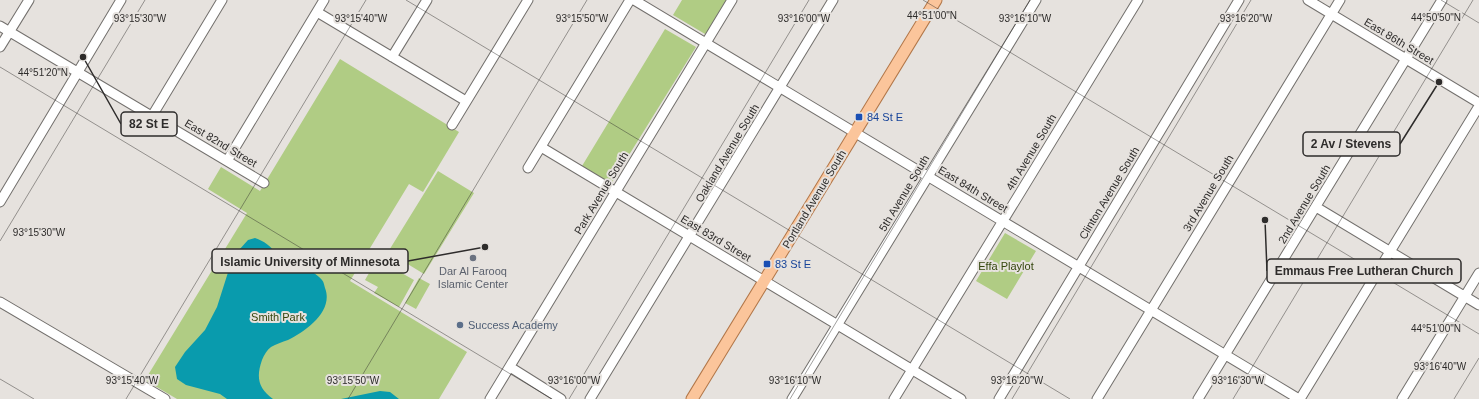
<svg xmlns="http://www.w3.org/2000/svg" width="1479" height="399" font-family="Arial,sans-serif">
	<rect width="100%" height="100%" fill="#e6e2de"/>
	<!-- green -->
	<path fill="#b0cc84" d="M 682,0 L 727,0 L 707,34 L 705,34 L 673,15 Z
		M 665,29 L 696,47 L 611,184 L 582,166 Z
		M 340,59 L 459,132 L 423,192 L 409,184 L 350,281 L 467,352 L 439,399 L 177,399 L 145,380 L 247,213 L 208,189 L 221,167 L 260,191 Z
		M 438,171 L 474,193 L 424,274 L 388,252 Z
		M 1005,233 L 1036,251 L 1007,299 L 976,281 Z
		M 377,259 L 414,280 L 399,307 L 374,293 L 378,287 L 365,280 Z
		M 419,278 L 430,284 L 416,309 L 405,303 Z"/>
	<!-- water -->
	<path fill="#099bad" d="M 255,238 C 264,241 271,246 276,254 C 279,258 280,262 283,264 C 289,267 295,266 301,267 C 308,269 317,274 322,280 C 324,282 324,285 325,288 C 334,311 306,331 288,340 C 282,342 276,344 271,347 C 267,350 264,355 262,360 C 256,377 258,388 273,399 L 227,399 L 220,394 L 186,385 L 177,379 L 175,367 L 185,352 L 205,330 L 217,307 L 231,263 L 239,250 L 248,240 Z
		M 380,391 L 390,392 L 399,399 L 341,399 Z"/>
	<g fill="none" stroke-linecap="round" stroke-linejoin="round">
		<!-- minor casing -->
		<g stroke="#73706d" stroke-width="11">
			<path id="minor" d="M 634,0 L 1299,399
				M 1308,0 L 1479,103
				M 317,12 L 466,101
				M 0,26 L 264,183
				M 0,47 L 29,0
				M 392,57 L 427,0
				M 152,116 L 222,0
				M 452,125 L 528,0
				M 541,147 L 961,399
				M 227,161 L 324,0
				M 528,168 L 630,0
				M 0,202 L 121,0
				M 1316,207 L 1479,305
				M 0,302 L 165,399
				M 510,367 L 561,399
				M 490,399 L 732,0
				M 590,399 L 833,0
				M 792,399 L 1036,0
				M 894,399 L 1138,0
				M 999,399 L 1239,0
				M 1097,399 L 1340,0
				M 1198,399 L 1442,0
				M 1300,399 L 1479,106
				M 1402,399 L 1479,273"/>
		</g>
		<!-- major casing -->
		<g stroke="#b27749" stroke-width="13">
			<path id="major" d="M 692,399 L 936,0"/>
		</g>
		<!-- minor -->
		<use href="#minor" stroke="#fff" stroke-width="9"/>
		<!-- major -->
		<use href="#major" stroke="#fbc59b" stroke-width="11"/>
	</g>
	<!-- ticks -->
	<path fill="none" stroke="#2e2c2b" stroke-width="1" stroke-opacity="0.45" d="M 406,0 L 1070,399M 923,0 L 1479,334M 1441,0 L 1479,23M 0,67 L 552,399M 0,241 L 145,0M 0,379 L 34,399M 126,399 L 366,0M 348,399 L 587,0M 569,399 L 809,0M 790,399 L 1030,0M 1012,399 L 1251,0M 1233,399 L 1473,0M 1454,399 L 1479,358"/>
	<!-- markers -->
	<g fill="#1a4fb4" stroke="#e6e2de" stroke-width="1.5">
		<rect x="855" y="113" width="8" height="8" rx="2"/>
		<rect x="763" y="260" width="8" height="8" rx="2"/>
	</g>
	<circle fill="#6b7280" stroke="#e6e2de" stroke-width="1.5" cx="473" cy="258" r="4"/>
	<circle fill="#5c6f8a" stroke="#e6e2de" stroke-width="1.5" cx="460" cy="325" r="4"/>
	<g text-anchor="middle" stroke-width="4" stroke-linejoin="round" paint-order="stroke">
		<!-- street labels -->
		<g font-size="11" fill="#2e2c2b" stroke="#e6e2de">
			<text transform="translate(1399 41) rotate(31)" y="4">East 86th Street</text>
			<text transform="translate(221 143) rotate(31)" y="4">East 82nd Street</text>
			<text transform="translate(1031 152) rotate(-59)" y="4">4th Avenue South</text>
			<text transform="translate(727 153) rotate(-59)" y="4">Oakland Avenue South</text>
			<text transform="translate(973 189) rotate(31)" y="4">East 84th Street</text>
			<text transform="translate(601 193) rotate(-59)" y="4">Park Avenue South</text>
			<text transform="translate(904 193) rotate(-59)" y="4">5th Avenue South</text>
			<text transform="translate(1109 193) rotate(-59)" y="4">Clinton Avenue South</text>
			<text transform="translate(1208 193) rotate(-59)" y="4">3rd Avenue South</text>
			<text transform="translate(814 199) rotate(-59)" y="4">Portland Avenue South</text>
			<text transform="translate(1304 204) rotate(-59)" y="4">2nd Avenue South</text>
			<text transform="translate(716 238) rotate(31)" y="4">East 83rd Street</text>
		</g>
		<!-- transit labels -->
		<g font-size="11" fill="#164399" stroke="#e6e2de" text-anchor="start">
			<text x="867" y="121">84 St E</text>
			<text x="775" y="268">83 St E</text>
		</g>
		<!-- park labels -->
		<g font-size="11" fill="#34460d" stroke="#e6e2de">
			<text x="1006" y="270">Effa Playlot</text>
			<text x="278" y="321">Smith Park</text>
		</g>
		<!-- worship labels -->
		<g font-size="11" fill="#5b616d" stroke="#e6e2de">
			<text x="473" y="275">Dar Al Farooq<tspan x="473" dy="13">Islamic Center</tspan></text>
		</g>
		<!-- service labels -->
		<g font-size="11" fill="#4e5e75" stroke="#e6e2de" text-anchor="start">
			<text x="468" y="329">Success Academy</text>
		</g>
	</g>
	<g font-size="10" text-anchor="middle" fill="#2e2c2b" stroke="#e6e2de" stroke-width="4" stroke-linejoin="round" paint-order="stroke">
		<text x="932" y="19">44°51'00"N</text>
		<text x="1436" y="21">44°50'50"N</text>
		<text x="361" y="22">93°15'40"W</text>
		<text x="582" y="22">93°15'50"W</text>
		<text x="140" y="22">93°15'30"W</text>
		<text x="804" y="22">93°16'00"W</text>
		<text x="1025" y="22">93°16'10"W</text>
		<text x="1246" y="22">93°16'20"W</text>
		<text x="43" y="76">44°51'20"N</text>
		<text x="39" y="236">93°15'30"W</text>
		<text x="1436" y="332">44°51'00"N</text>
		<text x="1440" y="370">93°16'40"W</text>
		<text x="132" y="384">93°15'40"W</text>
		<text x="353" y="384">93°15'50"W</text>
		<text x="574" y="384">93°16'00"W</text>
		<text x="795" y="384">93°16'10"W</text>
		<text x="1017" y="384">93°16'20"W</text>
		<text x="1238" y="384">93°16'30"W</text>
	</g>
	<!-- callouts -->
	<path fill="none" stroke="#2e2c2b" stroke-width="1.5" d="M83 57L121 124M1439 82L1400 144M485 247L408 261M1265 220L1267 271"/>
	<g fill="#2e2c2b" stroke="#e6e2de" stroke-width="1.5">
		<circle cx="83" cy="57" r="4"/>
		<circle cx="1439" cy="82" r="4"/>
		<circle cx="485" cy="247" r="4"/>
		<circle cx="1265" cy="220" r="4"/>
	</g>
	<g fill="#e6e2de" stroke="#2e2c2b" stroke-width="1.5">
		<rect x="121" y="112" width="56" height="24" rx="4"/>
		<rect x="1303" y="132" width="97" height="24" rx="4"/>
		<rect x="212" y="249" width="196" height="24" rx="4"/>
		<rect x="1267" y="259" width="194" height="24" rx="4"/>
	</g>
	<g font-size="12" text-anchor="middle" font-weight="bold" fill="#2e2c2b">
		<text x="149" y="128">82 St E</text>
		<text x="1351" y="148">2 Av / Stevens</text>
		<text x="310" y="266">Islamic University of Minnesota</text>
		<text x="1364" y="275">Emmaus Free Lutheran Church</text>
	</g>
</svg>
